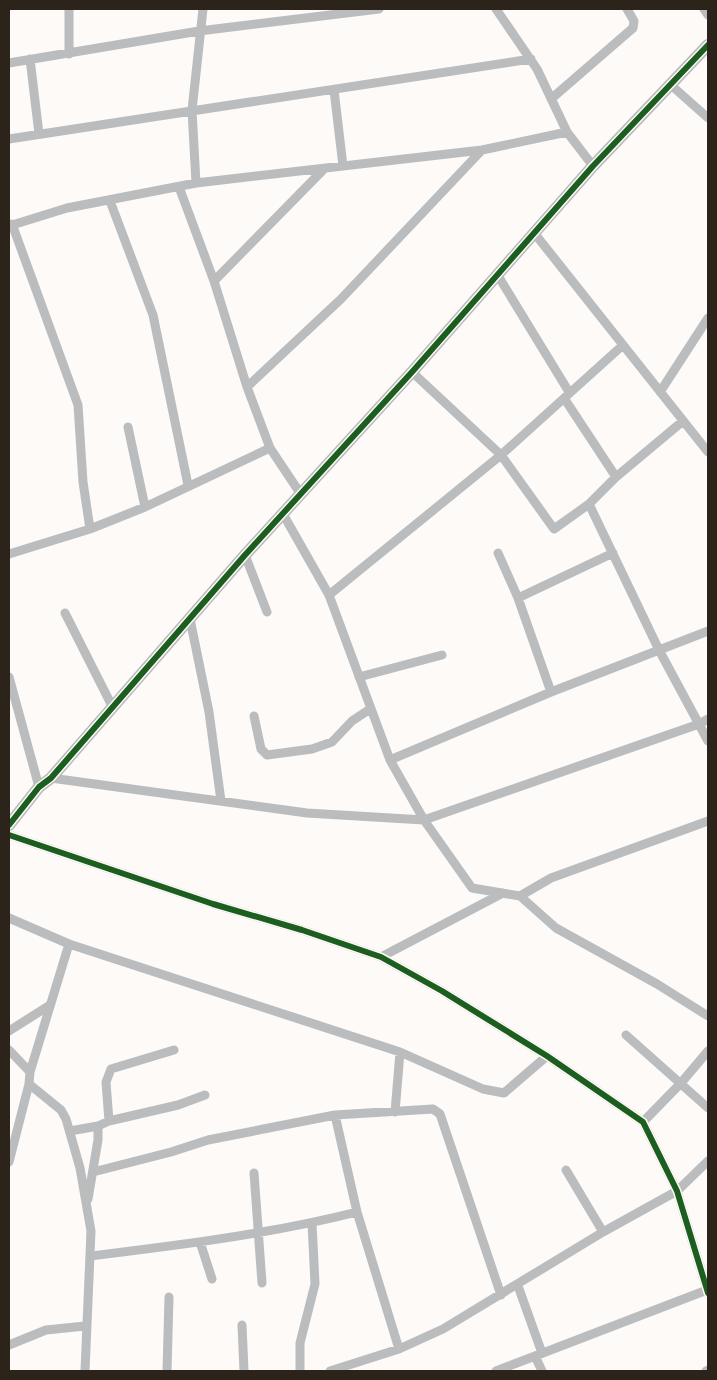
<svg xmlns="http://www.w3.org/2000/svg" width="717" height="1380" font-family="'Archivo Narrow',sans-serif">
	<rect width="100%" height="100%" fill="#fdfaf7"/>
	<g fill="none" stroke-linecap="round" stroke-linejoin="round">
		<!-- street -->
		<path stroke="#babcbe" stroke-width="9" d="M 496,9 L 537,69 L 567,132 L 593,166
			M 704,9 L 708,15
			M 69,54 L 69,9
			M 30,59 L 39,134
			M 9,63 L 199,31 L 379,9
			M 672,86 L 708,118
			M 334,90 L 343,166
			M 551,99 L 633,28 L 634,21 L 627,9
			M 9,139 L 531,59
			M 196,183 L 192,110 L 203,9
			M 179,187 L 214,281 L 247,387 L 270,448 L 300,493
			M 110,201 L 153,315 L 188,485
			M 12,224 L 78,405 L 83,482 L 90,529
			M 9,226 L 67,208 L 196,183 L 482,150 L 567,132
			M 535,234 L 708,452
			M 497,274 L 569,392
			M 214,281 L 324,169
			M 412,372 L 501,455 L 554,529 L 589,504
			M 247,387 L 341,299 L 482,150
			M 660,392 L 708,318
			M 564,398 L 616,477
			M 683,421 L 616,477 L 589,504 L 659,650 L 708,741
			M 128,427 L 145,507
			M 283,514 L 329,595 L 390,760 L 424,820 L 472,888 L 520,896 L 556,928 L 657,984 L 708,1016
			M 498,553 L 518,598 L 551,692
			M 9,554 L 90,529 L 145,507 L 270,448
			M 245,555 L 267,612
			M 329,595 L 501,455 L 623,345
			M 518,598 L 613,553
			M 65,613 L 112,706
			M 190,619 L 209,712 L 221,801
			M 9,677 L 39,787
			M 359,677 L 442,655
			M 254,716 L 261,749 L 267,755 L 312,749 L 332,742 L 352,721 L 370,709
			M 390,760 L 551,692 L 708,631
			M 51,778 L 307,813 L 424,820 L 699,724 L 708,719
			M 9,835 L 213,904 L 302,930 L 381,957 L 442,991 L 547,1056 L 643,1122 L 677,1191 L 708,1293
			M 520,896 L 551,878 L 708,821
			M 9,918 L 69,944 L 400,1052 L 483,1089 L 504,1093 L 547,1056
			M 381,957 L 503,893
			M 9,1031 L 50,1005
			M 626,1035 L 708,1108
			M 9,1050 L 30,1072
			M 29,1084 L 61,1110 L 66,1119 L 80,1168 L 91,1231 L 85,1371
			M 395,1112 L 400,1052
			M 335,1115 L 357,1212 L 399,1349
			M 109,1121 L 106,1082 L 111,1069 L 174,1050
			M 643,1122 L 681,1083 L 708,1051
			M 70,1131 L 98,1126 L 109,1121 L 178,1105 L 205,1095
			M 9,1162 L 29,1084 L 30,1072 L 69,944
			M 566,1170 L 603,1232
			M 93,1172 L 171,1152 L 208,1140 L 335,1115 L 433,1109 L 440,1114 L 501,1295
			M 254,1173 L 262,1283
			M 88,1199 L 98,1140 L 98,1126
			M 200,1242 L 212,1279
			M 91,1256 C 180,1245 270,1234 357,1212
			M 518,1286 L 542,1353
			M 242,1325 L 244,1371
			M 9,1345 L 46,1330 L 85,1326
			M 535,1356 L 542,1371
			M 167,1371 L 169,1297
			M 300,1371 L 300,1343 L 315,1284 L 312,1223
			M 330,1371 L 399,1349 L 443,1329 L 603,1232 L 677,1191 L 708,1161
			M 496,1371 L 707,1290
			M 706,1371 L 708,1370"/>
		<!-- secondary -->
		<path stroke="#b8babd" stroke-width="12" d="M 9,825 L 39,787 L 51,778 L 245,555 L 412,372 L 593,166 L 708,45"/>
		<!-- cycleway casing -->
		<g stroke="#fffaf5" stroke-width="9">
			<path id="cycleway" d="M 9,825 L 39,787 L 51,778 L 245,555 L 412,372 L 593,166 L 708,45
				M 9,835 L 213,904 L 302,930 L 381,957 L 442,991 L 547,1056 L 643,1122 L 677,1191 L 708,1293"/>
		</g>
		<!-- cycleway -->
		<use href="#cycleway" stroke="#1b5e20" stroke-width="6"/>
	</g>
	<!-- border -->
	<rect width="717" height="1380" fill="none" stroke="#2c231a" stroke-width="20"/>
</svg>
